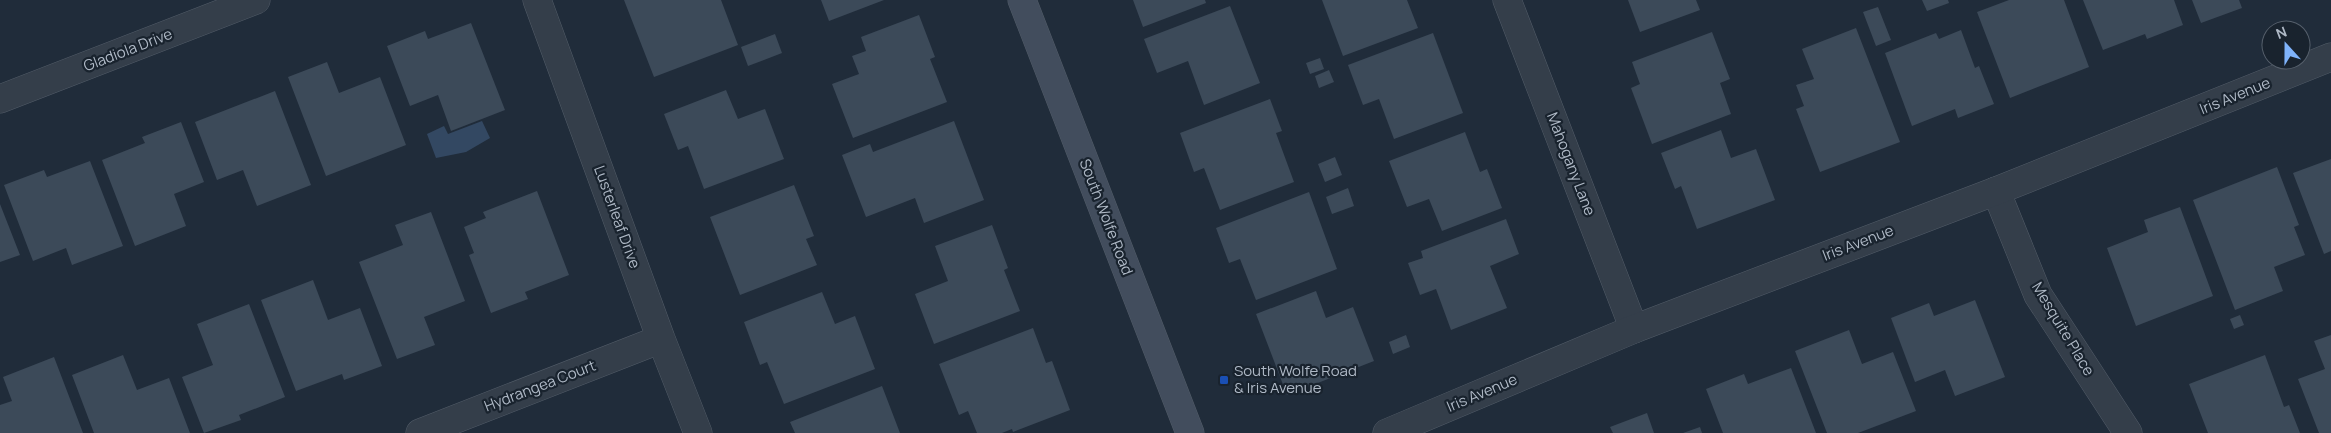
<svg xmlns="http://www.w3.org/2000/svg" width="2331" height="433" font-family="Manrope,sans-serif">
	<rect width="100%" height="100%" fill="#202c3a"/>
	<!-- water -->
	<path fill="#334862" d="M 482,121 L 490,138 L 466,152 L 436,158 L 427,134 L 444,126 L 448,134 Z"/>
	<!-- building -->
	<path fill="#3c4a59" d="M 624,0 L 721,0 L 738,45 L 654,77 Z
		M 821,0 L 884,0 L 829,21 Z
		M 1133,0 L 1205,0 L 1206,3 L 1143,27 Z
		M 1322,0 L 1407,0 L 1418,28 L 1343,56 Z
		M 1628,0 L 1696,0 L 1700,10 L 1640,32 Z
		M 1922,0 L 1948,0 L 1949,3 L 1927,11 Z
		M 2009,0 L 2064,0 L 2089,67 L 2010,98 L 1977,12 Z
		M 2083,0 L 2174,0 L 2183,25 L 2147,39 L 2145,34 L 2103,50 Z
		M 2192,0 L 2239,0 L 2242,8 L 2201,23 Z
		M 1230,6 L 1260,83 L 1204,105 L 1188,61 L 1157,73 L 1144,39 Z
		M 1878,7 L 1891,40 L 1876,46 L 1863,12 Z
		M 919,15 L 935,57 L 930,59 L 947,102 L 853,138 L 832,84 L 859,74 L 852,56 L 866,51 L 861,37 Z
		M 471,23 L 505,110 L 451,131 L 438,95 L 410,106 L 387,46 L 425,31 L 428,39 Z
		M 1856,28 L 1900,142 L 1820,172 L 1796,109 L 1804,106 L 1796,85 L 1814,79 L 1802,49 Z
		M 1961,30 L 1975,68 L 1979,66 L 1994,104 L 1958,118 L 1955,109 L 1912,126 L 1885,53 L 1936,33 L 1939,39 Z
		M 1712,32 L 1730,79 L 1720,83 L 1731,114 L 1652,144 L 1631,88 L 1640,84 L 1632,62 Z
		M 1433,33 L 1463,113 L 1394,139 L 1379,99 L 1363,105 L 1348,65 Z
		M 775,34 L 782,53 L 748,66 L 741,47 Z
		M 1320,58 L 1324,69 L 1310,74 L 1306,63 Z
		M 327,62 L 339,93 L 380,77 L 406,145 L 326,176 L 288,77 Z
		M 1329,70 L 1334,82 L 1319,88 L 1315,76 Z
		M 726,90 L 738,119 L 765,109 L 784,159 L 704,189 L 688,146 L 678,150 L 664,114 Z
		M 275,91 L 311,185 L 257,206 L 243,170 L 217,180 L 195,122 Z
		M 1270,99 L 1282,131 L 1276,133 L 1294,182 L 1220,210 L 1204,168 L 1194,172 L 1180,133 Z
		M 954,121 L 984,200 L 924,223 L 915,198 L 866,217 L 842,155 L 870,144 L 873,152 Z
		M 181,122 L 204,182 L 174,194 L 186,226 L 135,246 L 102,160 L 145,143 L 142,137 Z
		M 1721,130 L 1731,158 L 1756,149 L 1775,200 L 1697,229 L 1681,186 L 1675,189 L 1661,153 Z
		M 1465,132 L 1480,172 L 1487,169 L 1502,208 L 1442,231 L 1429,199 L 1407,207 L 1389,161 Z
		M 1335,157 L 1342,175 L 1325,182 L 1318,164 Z
		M 2331,159 L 2331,251 L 2324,254 L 2293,173 Z
		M 90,161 L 123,246 L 72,265 L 66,248 L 33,261 L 4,185 L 44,170 L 47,177 Z
		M 2277,167 L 2299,225 L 2294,227 L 2305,255 L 2274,267 L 2283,291 L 2235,310 L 2193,200 Z
		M 794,185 L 814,236 L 806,239 L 817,265 L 740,295 L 710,217 Z
		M 1348,188 L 1354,206 L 1332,214 L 1326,197 Z
		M 537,191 L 569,275 L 525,292 L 528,299 L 491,313 L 469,255 L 474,253 L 464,227 L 486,218 L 483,212 Z
		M 1309,192 L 1337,269 L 1256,300 L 1240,259 L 1229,263 L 1216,228 Z
		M 0,204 L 20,255 L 0,262 Z
		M 2180,207 L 2213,296 L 2136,326 L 2107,248 L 2148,232 L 2144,220 Z
		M 431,212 L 465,301 L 424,317 L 435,345 L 397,359 L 359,262 L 403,245 L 395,225 Z
		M 1506,219 L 1519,254 L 1490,266 L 1507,308 L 1451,330 L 1436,289 L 1420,295 L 1408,263 L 1423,258 L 1421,251 Z
		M 992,225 L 1008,268 L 1004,270 L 1020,311 L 934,344 L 915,294 L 948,281 L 935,246 Z
		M 313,280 L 328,320 L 360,308 L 382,366 L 344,380 L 342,374 L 296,391 L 261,300 Z
		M 1316,291 L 1326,318 L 1353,307 L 1374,361 L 1287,395 L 1256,314 Z
		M 822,292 L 835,324 L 855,316 L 875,369 L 784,404 L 767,362 L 760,365 L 744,322 Z
		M 1975,300 L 2005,377 L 1955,396 L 1945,370 L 1915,382 L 1891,318 L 1929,303 L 1934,316 Z
		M 249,304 L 285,397 L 239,415 L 241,420 L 204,433 L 182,377 L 213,365 L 197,324 Z
		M 2240,315 L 2244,325 L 2234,329 L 2230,319 Z
		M 1033,328 L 1046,363 L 1052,361 L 1070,410 L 1013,432 L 1012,429 L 1002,433 L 977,433 L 968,411 L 959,415 L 939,364 Z
		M 1849,330 L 1862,364 L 1893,352 L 1916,411 L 1858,433 L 1827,433 L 1795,351 Z
		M 1406,335 L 1410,347 L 1393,354 L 1389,342 Z
		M 2331,335 L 2331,433 L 2319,433 L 2298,379 L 2325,369 L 2314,341 Z
		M 123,355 L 137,390 L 169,378 L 190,433 L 94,433 L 72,375 Z
		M 2265,355 L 2284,407 L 2289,405 L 2300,433 L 2208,433 L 2189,384 Z
		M 54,357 L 83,433 L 0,433 L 0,405 L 12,401 L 3,377 Z
		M 1791,368 L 1816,433 L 1723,433 L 1706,389 L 1744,374 L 1748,384 Z
		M 882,386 L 900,433 L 795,433 L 790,422 Z
		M 1647,413 L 1654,433 L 1613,433 L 1610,427 Z
		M 1700,427 L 1702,433 L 1683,433 Z"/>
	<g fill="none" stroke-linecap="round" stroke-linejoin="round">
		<!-- minor casing -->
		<g stroke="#525c68" stroke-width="29">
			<path id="minor" d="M 537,0 L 661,339 L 698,433
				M 1507,0 L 1634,329
				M 0,99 L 256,0
				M 1996,191 L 2038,295 L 2128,433
				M 420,433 L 661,339"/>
		</g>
		<!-- tertiary casing -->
		<g stroke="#525c68" stroke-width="29">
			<path id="tertiary" d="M 1387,433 L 1634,329 L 1996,191 L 2331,57"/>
		</g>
		<!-- secondary casing -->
		<g stroke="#525c68" stroke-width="29">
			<path id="secondary" d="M 1022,0 L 1190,433"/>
		</g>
		<!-- minor -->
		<use href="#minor" stroke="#343e4a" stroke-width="28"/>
		<!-- tertiary -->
		<use href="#tertiary" stroke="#343e4a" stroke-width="28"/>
		<!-- secondary -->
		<use href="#secondary" stroke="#424d5d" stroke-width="28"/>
	</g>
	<!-- markers -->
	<rect fill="#1a4fb4" stroke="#19232e" stroke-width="2" x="1219" y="375" width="10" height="10" rx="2.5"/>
	<g text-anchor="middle" stroke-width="4.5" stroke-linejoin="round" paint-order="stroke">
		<!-- street labels -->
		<g font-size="15" fill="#afb9c6" stroke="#19232e">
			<text transform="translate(128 50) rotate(-21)" y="5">Gladiola Drive</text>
			<text transform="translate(2235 96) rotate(-22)" y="5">Iris Avenue</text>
			<text transform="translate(1571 164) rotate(69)" y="5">Mahogany Lane</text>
			<text transform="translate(617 217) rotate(70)" y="5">Lusterleaf Drive</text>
			<text transform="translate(1106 217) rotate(69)" y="5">South Wolfe Road</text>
			<text transform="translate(1858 243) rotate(-21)" y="5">Iris Avenue</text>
			<text transform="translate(2063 329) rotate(59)" y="5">Mesquite Place</text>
			<text transform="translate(540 386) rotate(-21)" y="5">Hydrangea Court</text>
			<text transform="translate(1482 393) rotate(-23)" y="5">Iris Avenue</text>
		</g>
		<!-- poi labels -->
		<g font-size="15" fill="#afb9c6" stroke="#19232e" text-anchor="start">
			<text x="1234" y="376">South Wolfe Road<tspan x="1234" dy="17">&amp; Iris Avenue</tspan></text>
		</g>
	</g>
	<!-- north arrow -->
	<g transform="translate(2286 45) rotate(339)"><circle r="24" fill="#19232e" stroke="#555f6b"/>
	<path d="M0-4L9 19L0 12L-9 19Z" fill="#7fb3fb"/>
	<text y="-8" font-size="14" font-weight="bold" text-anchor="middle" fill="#afb9c6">N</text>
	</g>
</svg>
